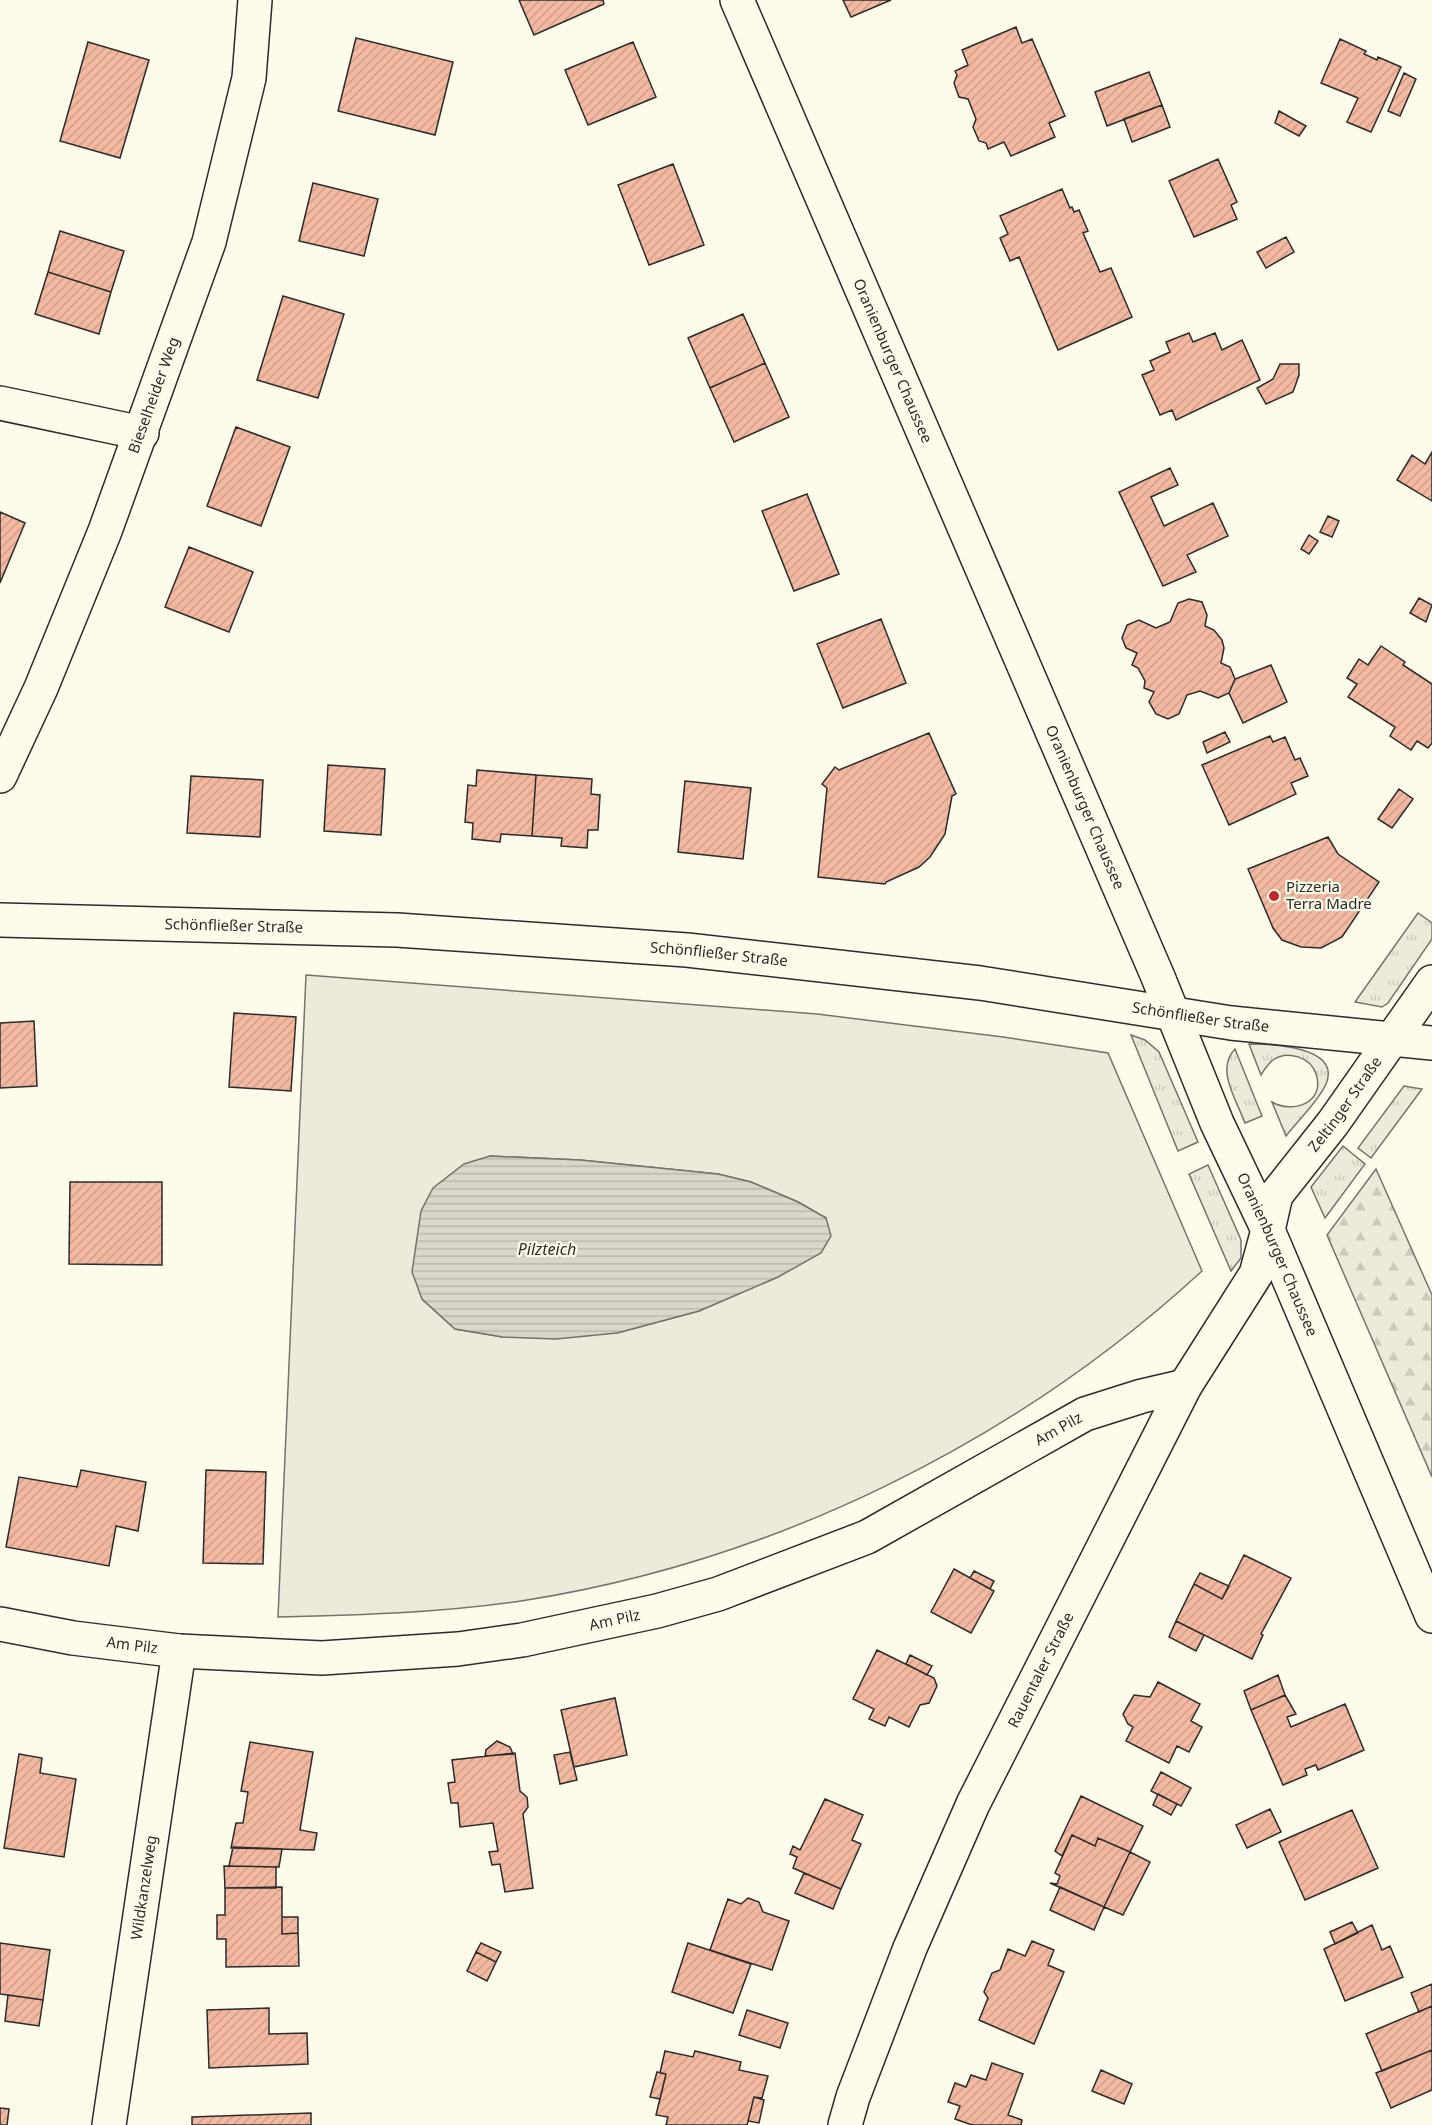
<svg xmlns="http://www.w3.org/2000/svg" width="1432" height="2125" font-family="'Noto Sans',sans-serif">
	<defs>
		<pattern id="grass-tufts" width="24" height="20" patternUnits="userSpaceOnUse" patternTransform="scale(1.5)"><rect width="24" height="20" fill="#ecebdb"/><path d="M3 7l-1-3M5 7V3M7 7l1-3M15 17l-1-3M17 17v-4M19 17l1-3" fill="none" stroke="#cbcabc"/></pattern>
		<pattern id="forest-firs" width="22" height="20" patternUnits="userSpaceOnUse" patternTransform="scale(1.5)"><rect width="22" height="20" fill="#ecebdb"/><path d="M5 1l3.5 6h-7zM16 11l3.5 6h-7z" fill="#cbcabc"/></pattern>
		<pattern id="water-rules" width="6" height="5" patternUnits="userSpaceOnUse" patternTransform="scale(1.5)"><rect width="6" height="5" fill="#d8d7c9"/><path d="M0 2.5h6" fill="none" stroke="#bab9ad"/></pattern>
		<pattern id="building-hatch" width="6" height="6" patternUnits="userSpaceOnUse" patternTransform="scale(1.5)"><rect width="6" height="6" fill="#f2b8a0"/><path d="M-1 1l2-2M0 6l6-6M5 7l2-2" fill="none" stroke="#d09e8a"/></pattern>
	</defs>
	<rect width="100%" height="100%" fill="#fdfbea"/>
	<!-- grass -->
	<path fill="url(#grass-tufts)" stroke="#74746e" stroke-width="1.5" d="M 1418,913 L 1432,923 L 1432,939 L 1388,1003 L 1382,1007 L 1355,1002 Z
		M 1131,1035 L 1145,1040 L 1159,1052 L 1198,1142 L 1178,1151 Z
		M 1249,1044 C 1270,1044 1342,1046 1326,1084 C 1318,1102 1298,1120 1286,1136 L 1272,1102 C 1292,1114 1326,1103 1316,1074 C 1311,1057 1287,1050 1273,1060 C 1268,1064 1264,1070 1261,1075 Z
		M 1235,1049 L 1262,1116 L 1245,1123 C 1237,1101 1215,1069 1235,1049 Z
		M 1404,1086 L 1422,1089 L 1371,1158 L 1358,1148 Z
		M 1343,1146 L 1365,1164 L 1325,1218 L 1311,1187 Z
		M 1208,1165 L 1241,1240 L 1241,1258 L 1231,1271 L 1189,1174 Z"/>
	<!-- forest -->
	<path fill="url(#forest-firs)" stroke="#74746e" stroke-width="1.5" d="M 1376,1169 L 1432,1295 L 1432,1477 L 1327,1235 Z"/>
	<!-- park -->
	<path fill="#ecebdb" stroke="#74746e" stroke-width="1.5" fill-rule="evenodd" d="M 306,975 L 817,1014 L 1003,1037 L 1108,1053 L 1202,1271 C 1015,1443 773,1562 521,1601 C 440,1613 359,1615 278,1617 ZM 490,1156 L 580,1160 L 718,1174 L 751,1182 L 798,1202 L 826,1218 L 778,1277 L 699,1311 L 617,1333 L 503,1337 L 455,1329 L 422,1299 Z"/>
	<!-- water -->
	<path fill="url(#water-rules)" stroke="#74746e" stroke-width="1.5" d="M 490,1156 L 580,1160 L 718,1174 L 751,1182 L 798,1202 L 826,1218 L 831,1236 L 821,1253 L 778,1277 L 699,1311 L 617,1333 L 556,1339 L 503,1337 L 455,1329 L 422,1299 L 412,1272 L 421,1211 L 433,1188 L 464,1164 Z"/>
	<!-- building -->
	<path fill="url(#building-hatch)" stroke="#2b2b2b" stroke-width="1.5" d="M 519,0 L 603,0 L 604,4 L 534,35 Z
		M 843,0 L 891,0 L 851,17 Z
		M 1016,27 L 1022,43 L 1032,39 L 1065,116 L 1049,123 L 1055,137 L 1011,156 L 1004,142 L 988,149 L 986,143 L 979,141 L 973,127 L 976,119 L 968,99 L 959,97 L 954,83 L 957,75 L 955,71 L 968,65 L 962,50 Z
		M 356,38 L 453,62 L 435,135 L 338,111 Z
		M 1340,39 L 1366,51 L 1364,54 L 1377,60 L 1378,57 L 1401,67 L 1371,132 L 1347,122 L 1358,98 L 1321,83 Z
		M 88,42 L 149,60 L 120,158 L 60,141 Z
		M 633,42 L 656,97 L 588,125 L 565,70 Z
		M 1149,72 L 1162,105 L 1107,126 L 1095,92 Z
		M 1404,73 L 1416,79 L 1400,116 L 1388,111 Z
		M 1162,105 L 1170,127 L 1132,142 L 1124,119 Z
		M 1279,111 L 1306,126 L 1299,136 L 1275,123 Z
		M 1218,159 L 1237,202 L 1231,205 L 1237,219 L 1194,237 L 1169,181 Z
		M 673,164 L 704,245 L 649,265 L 618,185 Z
		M 313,183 L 378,199 L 364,256 L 299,241 Z
		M 1062,189 L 1070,208 L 1072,207 L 1074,212 L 1079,210 L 1088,231 L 1083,233 L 1100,272 L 1111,268 L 1132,317 L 1058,350 L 1019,257 L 1010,261 L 1000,238 L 1008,234 L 1000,216 Z
		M 60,231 L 124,251 L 111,292 L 48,272 Z
		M 1286,237 L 1294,252 L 1266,268 L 1257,252 Z
		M 48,272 L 111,292 L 99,334 L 35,314 Z
		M 283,296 L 344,314 L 318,398 L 257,380 Z
		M 743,314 L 765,363 L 710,388 L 688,338 Z
		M 1189,333 L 1193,342 L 1215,333 L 1222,350 L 1242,340 L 1260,380 L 1176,420 L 1172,410 L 1160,415 L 1142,375 L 1154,370 L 1150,361 L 1170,352 L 1166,342 Z
		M 765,363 L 789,417 L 734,442 L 710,388 Z
		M 1280,364 L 1299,364 L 1299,375 L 1293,392 L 1266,404 L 1257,388 L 1273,379 Z
		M 236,427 L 290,447 L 261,526 L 207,506 Z
		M 1432,452 L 1432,501 L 1397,480 L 1412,455 L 1425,464 Z
		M 1170,468 L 1178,485 L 1151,497 L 1164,526 L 1213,503 L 1228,536 L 1187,555 L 1196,572 L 1163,586 L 1119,492 Z
		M 807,494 L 839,574 L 794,591 L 762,511 Z
		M 0,512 L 25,523 L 0,583 Z
		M 1328,516 L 1339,521 L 1332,537 L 1320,532 Z
		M 1309,535 L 1318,541 L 1309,554 L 1301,549 Z
		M 189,547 L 253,572 L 229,632 L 165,607 Z
		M 1419,598 L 1432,605 L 1426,622 L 1410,613 Z
		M 1189,599 L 1202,602 L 1207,615 L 1205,626 L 1214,630 L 1222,640 L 1224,648 L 1221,663 L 1230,667 L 1235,679 L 1229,693 L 1218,698 L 1200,691 L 1187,695 L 1179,714 L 1168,719 L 1156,714 L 1149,702 L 1154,692 L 1144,688 L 1145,681 L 1138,668 L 1132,665 L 1137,653 L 1126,648 L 1122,638 L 1127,625 L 1139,620 L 1156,628 L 1170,622 L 1178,603 Z
		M 881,619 L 906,683 L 843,708 L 817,644 Z
		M 1381,646 L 1405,662 L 1403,665 L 1432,684 L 1432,743 L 1428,748 L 1417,741 L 1411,750 L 1390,736 L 1395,727 L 1348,697 L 1357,684 L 1347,678 L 1359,659 L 1368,665 Z
		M 1271,665 L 1287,702 L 1243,723 L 1229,693 L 1235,679 Z
		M 1225,732 L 1230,742 L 1207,753 L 1203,742 Z
		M 929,733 L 956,794 L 952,796 L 945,834 L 930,857 L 919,867 L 886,882 L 885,884 L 818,877 L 827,788 L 822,784 L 835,767 L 839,770 Z
		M 1270,736 L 1273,742 L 1285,737 L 1295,760 L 1300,758 L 1308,776 L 1291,783 L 1296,794 L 1229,825 L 1202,765 Z
		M 328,765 L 385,769 L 381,835 L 324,831 Z
		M 477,770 L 536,775 L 532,836 L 501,834 L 500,842 L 472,839 L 473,823 L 465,822 L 468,785 L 476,786 Z
		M 536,775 L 592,779 L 591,794 L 600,795 L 598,830 L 588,830 L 587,848 L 561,846 L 562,838 L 532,836 Z
		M 191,776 L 263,780 L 260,837 L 187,833 Z
		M 685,781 L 751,788 L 743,859 L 678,852 Z
		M 1399,789 L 1413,799 L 1392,828 L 1378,819 Z
		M 1328,837 L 1338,854 L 1379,882 L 1342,937 L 1321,948 L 1301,947 L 1282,940 L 1273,928 L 1248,869 Z
		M 234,1013 L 296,1017 L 291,1091 L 229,1087 Z
		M 34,1021 L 37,1086 L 0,1088 L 0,1023 Z
		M 70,1182 L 162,1182 L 162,1265 L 69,1264 Z
		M 81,1470 L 146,1482 L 138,1531 L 116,1526 L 109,1566 L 6,1547 L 19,1477 L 77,1487 Z
		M 206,1470 L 266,1472 L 263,1564 L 203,1563 Z
		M 1244,1555 L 1291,1578 L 1261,1634 L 1263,1635 L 1252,1659 L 1176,1621 L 1194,1584 L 1222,1599 Z
		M 954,1569 L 994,1591 L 971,1633 L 931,1612 Z
		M 974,1571 L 994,1581 L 990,1589 L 970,1578 Z
		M 1200,1573 L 1229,1586 L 1222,1599 L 1194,1584 Z
		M 1176,1621 L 1204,1635 L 1196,1651 L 1169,1637 Z
		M 877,1650 L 934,1678 L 937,1686 L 929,1703 L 920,1705 L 909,1727 L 889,1717 L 885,1726 L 869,1719 L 874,1709 L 853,1699 Z
		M 910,1655 L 932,1666 L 927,1675 L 906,1664 Z
		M 1278,1675 L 1285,1695 L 1251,1710 L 1244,1691 Z
		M 1158,1682 L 1200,1704 L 1191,1721 L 1202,1727 L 1189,1752 L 1177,1746 L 1169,1763 L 1126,1741 L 1133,1727 L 1128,1724 L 1123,1714 L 1134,1695 L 1150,1697 Z
		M 1285,1695 L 1296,1714 L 1287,1717 L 1291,1727 L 1345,1704 L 1364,1750 L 1318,1770 L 1316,1765 L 1305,1769 L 1307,1775 L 1283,1785 L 1251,1710 Z
		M 615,1698 L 627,1755 L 574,1767 L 561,1710 Z
		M 497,1741 L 510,1747 L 513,1754 L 485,1756 L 486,1750 Z
		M 250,1742 L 313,1752 L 300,1830 L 317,1833 L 314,1850 L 231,1848 L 236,1823 L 243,1823 L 248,1792 L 241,1791 Z
		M 570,1752 L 577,1780 L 560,1784 L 554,1755 Z
		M 515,1753 L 520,1791 L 527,1797 L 528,1807 L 523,1814 L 533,1888 L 505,1892 L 500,1864 L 492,1865 L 489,1852 L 498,1851 L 493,1823 L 460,1827 L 458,1803 L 451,1803 L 448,1783 L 455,1782 L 452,1760 Z
		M 19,1754 L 42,1758 L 40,1773 L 76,1779 L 64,1857 L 4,1848 Z
		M 1161,1772 L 1191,1788 L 1181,1806 L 1151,1791 Z
		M 1158,1794 L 1177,1804 L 1171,1815 L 1153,1805 Z
		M 1081,1796 L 1143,1826 L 1130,1852 L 1098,1838 L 1095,1846 L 1072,1835 L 1062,1856 L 1055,1851 Z
		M 825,1799 L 863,1815 L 852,1840 L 861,1844 L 841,1889 L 793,1868 L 797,1857 L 790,1854 L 793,1846 L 800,1850 Z
		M 1270,1809 L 1281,1832 L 1247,1848 L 1236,1825 Z
		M 1352,1810 L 1378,1868 L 1305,1900 L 1279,1842 Z
		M 1072,1835 L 1095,1846 L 1098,1838 L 1130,1852 L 1104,1907 L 1050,1883 L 1057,1884 L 1060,1876 L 1055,1873 Z
		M 233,1847 L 282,1849 L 279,1867 L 229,1866 Z
		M 1130,1852 L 1150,1862 L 1123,1915 L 1104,1907 Z
		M 224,1866 L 276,1867 L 276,1888 L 225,1888 Z
		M 804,1873 L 841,1889 L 833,1909 L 795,1893 Z
		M 282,1887 L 282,1934 L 298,1933 L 299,1966 L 226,1967 L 226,1939 L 217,1939 L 217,1915 L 225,1915 L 225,1888 Z
		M 1060,1887 L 1104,1907 L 1094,1930 L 1050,1910 Z
		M 748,1898 L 759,1902 L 763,1912 L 789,1921 L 772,1970 L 710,1950 L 728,1899 L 741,1904 Z
		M 282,1917 L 298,1917 L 298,1933 L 282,1934 Z
		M 1352,1922 L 1358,1933 L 1335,1944 L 1330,1932 Z
		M 1372,1925 L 1382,1950 L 1390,1946 L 1403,1977 L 1345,2001 L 1324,1949 Z
		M 1032,1941 L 1054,1950 L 1048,1965 L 1064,1972 L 1034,2044 L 979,2020 L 988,1998 L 984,1992 L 992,1973 L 1000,1970 L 1008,1949 L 1025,1956 Z
		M 0,1943 L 50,1950 L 43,2000 L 0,1994 Z
		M 481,1943 L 501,1952 L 496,1962 L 476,1952 Z
		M 688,1943 L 751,1964 L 733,2013 L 672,1992 Z
		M 476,1952 L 496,1962 L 487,1981 L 467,1971 Z
		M 1432,1984 L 1432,2006 L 1419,2012 L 1411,1993 Z
		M 8,1995 L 43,2000 L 39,2026 L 5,2021 Z
		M 1432,2006 L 1432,2050 L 1382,2071 L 1366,2034 Z
		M 269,2008 L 269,2034 L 307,2033 L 308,2064 L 209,2068 L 207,2010 Z
		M 747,2010 L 788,2023 L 780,2048 L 739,2035 Z
		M 1432,2050 L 1432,2090 L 1391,2108 L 1376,2073 Z
		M 665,2051 L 693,2057 L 695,2051 L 741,2062 L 739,2070 L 768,2076 L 762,2098 L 754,2097 L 747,2125 L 666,2125 L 668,2117 L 656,2115 L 666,2074 L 660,2073 Z
		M 992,2063 L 1023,2074 L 1008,2115 L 1022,2120 L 1021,2125 L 972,2125 L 955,2119 L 960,2106 L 948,2102 L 955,2083 L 966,2087 L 971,2075 L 986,2080 Z
		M 1101,2070 L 1132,2084 L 1124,2104 L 1092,2091 Z
		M 657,2072 L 666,2074 L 660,2099 L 650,2097 Z
		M 754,2097 L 764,2100 L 759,2123 L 748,2121 Z
		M 0,2108 L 9,2109 L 7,2125 L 0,2125 Z
		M 311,2113 L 311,2125 L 192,2125 L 192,2117 Z"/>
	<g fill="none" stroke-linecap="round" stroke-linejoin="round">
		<!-- street casing -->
		<g stroke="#2b2b2b" stroke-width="36">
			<g id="street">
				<path d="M 0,403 L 142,433"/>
				<path id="s1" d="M 0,776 L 41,688 L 105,531 L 209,242 L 249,78 L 255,0"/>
				<path id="s2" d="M 0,920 L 397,930 L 687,950 L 980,983 L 1231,1023 L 1432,1043"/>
				<path id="s3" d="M 0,1624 L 73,1638 L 179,1651 L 322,1658 L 458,1649 L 522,1640 L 657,1611 L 718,1594 L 867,1537 L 1085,1414 L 1142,1396 L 1185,1386"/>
				<path id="s4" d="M 109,2125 L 179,1651"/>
				<path id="s5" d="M 845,2125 L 853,2097 L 910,1948 L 973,1804 L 1185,1386 L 1256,1274 L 1268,1230"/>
			</g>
		</g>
		<!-- secondary casing -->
		<g stroke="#2b2b2b" stroke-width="36">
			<g id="secondary">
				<path id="s6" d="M 1268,1230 L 1276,1195 L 1333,1123 L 1432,982"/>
			</g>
		</g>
		<!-- primary casing -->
		<g stroke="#2b2b2b" stroke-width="36">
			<g id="primary">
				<path id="s7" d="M 737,0 L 1158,977 L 1217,1123 L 1268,1230 L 1432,1616"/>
			</g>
		</g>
		<!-- street -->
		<use href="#street" stroke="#fdfbea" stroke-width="33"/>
		<!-- secondary -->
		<use href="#secondary" stroke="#fdfbea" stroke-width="33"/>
		<!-- primary -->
		<use href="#primary" stroke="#fdfbea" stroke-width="33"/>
	</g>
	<!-- markers -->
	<circle fill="#c62828" stroke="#fdfbea" stroke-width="2" cx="1274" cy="896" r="6"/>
	<g text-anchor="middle" stroke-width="4.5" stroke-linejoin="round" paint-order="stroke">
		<!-- street labels -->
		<g font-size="15" fill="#2b2b2b" stroke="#fdfbea">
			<text dy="5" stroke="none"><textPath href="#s7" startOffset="393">Oranienburger Chaussee</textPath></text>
			<text dy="5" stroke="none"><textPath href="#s1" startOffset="411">Bieselheider Weg</textPath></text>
			<text dy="5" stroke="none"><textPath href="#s7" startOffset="879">Oranienburger Chaussee</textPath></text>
			<text dy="5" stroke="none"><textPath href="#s2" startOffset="234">Schönfließer Straße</textPath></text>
			<text dy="5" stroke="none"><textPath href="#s2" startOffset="720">Schönfließer Straße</textPath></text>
			<text dy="5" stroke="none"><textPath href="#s2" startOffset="1206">Schönfließer Straße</textPath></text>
			<text dy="5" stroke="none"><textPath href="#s6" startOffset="150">Zeltinger Straße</textPath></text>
			<text dy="5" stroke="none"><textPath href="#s7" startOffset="1366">Oranienburger Chaussee</textPath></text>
			<text dy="5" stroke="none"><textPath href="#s3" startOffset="1106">Am Pilz</textPath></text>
			<text dy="5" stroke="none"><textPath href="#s3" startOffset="620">Am Pilz</textPath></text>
			<text dy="5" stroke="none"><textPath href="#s3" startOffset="134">Am Pilz</textPath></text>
			<text dy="5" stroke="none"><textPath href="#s5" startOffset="496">Rauentaler Straße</textPath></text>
			<text dy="5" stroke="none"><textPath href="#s4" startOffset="240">Wildkanzelweg</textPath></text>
		</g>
		<!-- poi labels -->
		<g font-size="15" fill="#2b2b2b" stroke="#fdfbea" text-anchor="start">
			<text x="1286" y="892">Pizzeria<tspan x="1286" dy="17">Terra Madre</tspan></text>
		</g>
		<!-- water labels -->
		<g font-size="16" font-style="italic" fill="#2b2b2b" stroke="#fdfbea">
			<text x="547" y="1255">Pilzteich</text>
		</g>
	</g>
</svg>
